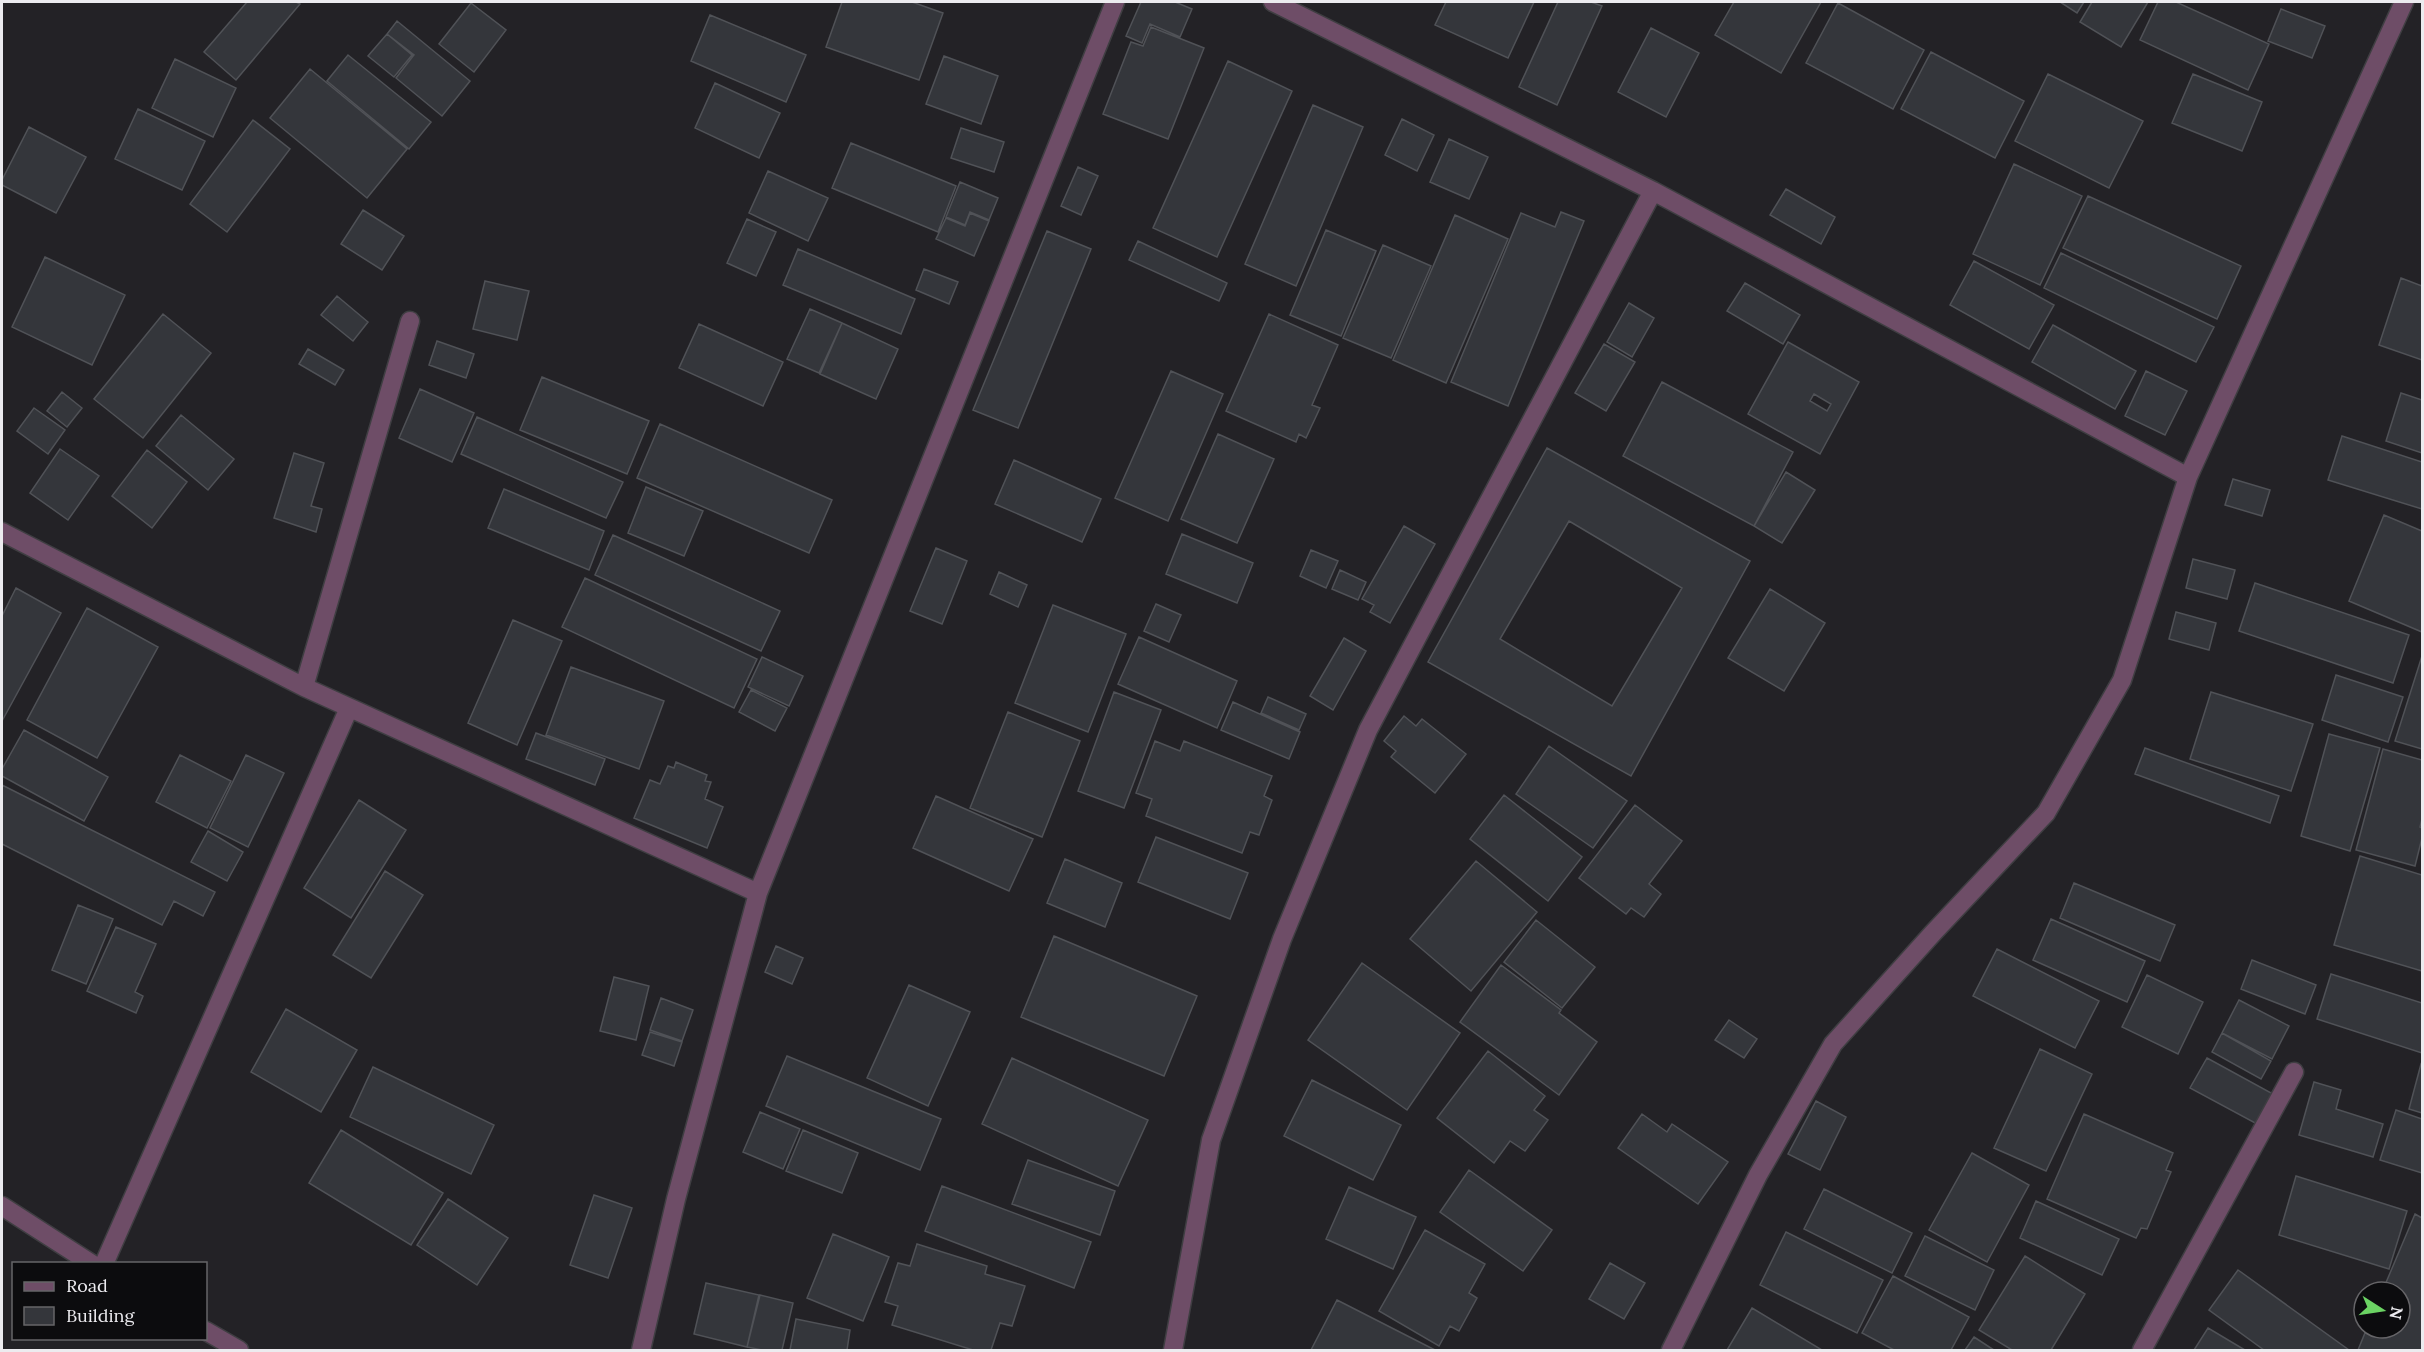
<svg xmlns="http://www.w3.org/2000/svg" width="2424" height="1352" font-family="Lora,serif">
	<rect width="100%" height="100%" fill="#232226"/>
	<!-- building -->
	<path fill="#34363b" stroke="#505257" stroke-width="1.5" fill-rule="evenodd" d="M 247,2 L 296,2 L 300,4 L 236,80 L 204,52 Z
		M 842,2 L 912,2 L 943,13 L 919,80 L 826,47 Z
		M 1141,2 L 1175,2 L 1192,9 L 1180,37 L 1150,24 L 1142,43 L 1126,36 Z
		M 1446,2 L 1534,2 L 1508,58 L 1435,25 Z
		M 1558,2 L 1591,2 L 1602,6 L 1557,105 L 1519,87 Z
		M 1734,2 L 1821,2 L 1781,73 L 1715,35 Z
		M 2060,2 L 2084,2 L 2077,13 Z
		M 2092,2 L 2148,2 L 2121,47 L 2080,22 Z
		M 2158,2 L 2176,2 L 2269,44 L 2248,90 L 2140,40 Z
		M 471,3 L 506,30 L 474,72 L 439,44 Z
		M 1838,3 L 1924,50 L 1893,109 L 1806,63 Z
		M 2281,9 L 2325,26 L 2312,58 L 2268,41 Z
		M 710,15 L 806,55 L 786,102 L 691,61 Z
		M 397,21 L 470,81 L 442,116 L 396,78 L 414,55 L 387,34 Z
		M 1151,27 L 1204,48 L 1168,139 L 1103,114 L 1131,42 L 1143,46 Z
		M 1651,28 L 1699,53 L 1666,117 L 1618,92 Z
		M 387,34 L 412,55 L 394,77 L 368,56 Z
		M 1931,52 L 2024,101 L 1995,158 L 1901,109 Z
		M 348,55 L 431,122 L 409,149 L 327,81 Z
		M 944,56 L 998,76 L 981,124 L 926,104 Z
		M 175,59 L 236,88 L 213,137 L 152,108 Z
		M 1228,61 L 1292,91 L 1217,257 L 1153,228 Z
		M 310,69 L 407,149 L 367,198 L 270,118 Z
		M 2048,74 L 2143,121 L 2109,188 L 2015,141 Z
		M 2193,74 L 2262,102 L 2242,151 L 2172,123 Z
		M 715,83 L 780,113 L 759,158 L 695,128 Z
		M 1313,105 L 1363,127 L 1296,286 L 1245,264 Z
		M 138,109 L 205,141 L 182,190 L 115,159 Z
		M 1402,119 L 1434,135 L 1417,171 L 1385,155 Z
		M 253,120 L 290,149 L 227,232 L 190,204 Z
		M 29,127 L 86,157 L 56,213 L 2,185 L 2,180 Z
		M 961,128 L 1004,142 L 994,172 L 951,158 Z
		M 1449,139 L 1488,157 L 1469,199 L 1430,182 Z
		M 851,143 L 956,186 L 938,232 L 832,188 Z
		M 2014,164 L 2082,196 L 2040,285 L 1973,254 Z
		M 1078,167 L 1098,176 L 1081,215 L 1061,206 Z
		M 768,171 L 828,198 L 808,241 L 749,213 Z
		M 960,182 L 998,198 L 989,220 L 970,212 L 965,225 L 946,217 Z
		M 1786,189 L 1835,217 L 1821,244 L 1770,215 Z
		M 2088,196 L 2241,266 L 2217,319 L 2063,248 Z
		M 363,210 L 404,236 L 382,270 L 341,244 Z
		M 1561,212 L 1584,221 L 1508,406 L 1451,382 L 1521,213 L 1555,227 Z
		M 970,213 L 989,221 L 974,256 L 936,239 L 946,218 L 965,226 Z
		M 1455,215 L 1508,239 L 1446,383 L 1393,360 Z
		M 747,219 L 776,232 L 756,276 L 727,263 Z
		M 1326,230 L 1376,251 L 1341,336 L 1290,315 Z
		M 1047,231 L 1091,249 L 1018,428 L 973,410 Z
		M 1138,241 L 1227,283 L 1219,301 L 1129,260 Z
		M 1383,245 L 1431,266 L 1391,358 L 1343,338 Z
		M 798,249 L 915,299 L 901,334 L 783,285 Z
		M 2061,253 L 2214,327 L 2196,362 L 2044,288 Z
		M 45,257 L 125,295 L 92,365 L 12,327 Z
		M 1974,261 L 2054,305 L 2029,349 L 1950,305 Z
		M 924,269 L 958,282 L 949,304 L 916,290 Z
		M 2401,278 L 2422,286 L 2422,360 L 2379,345 Z
		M 485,281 L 529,291 L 517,340 L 473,329 Z
		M 1745,283 L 1800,315 L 1783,344 L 1727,311 Z
		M 337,296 L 368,322 L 353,341 L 321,315 Z
		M 1629,303 L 1654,318 L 1632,357 L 1607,342 Z
		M 810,309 L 842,323 L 819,373 L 787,359 Z
		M 163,314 L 211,353 L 143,438 L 94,399 Z
		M 1269,314 L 1338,345 L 1312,405 L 1320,408 L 1306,438 L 1299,434 L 1296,442 L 1226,411 Z
		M 842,323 L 898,349 L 876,399 L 820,374 Z
		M 699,324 L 783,362 L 763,406 L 679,368 Z
		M 2053,325 L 2136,371 L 2115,409 L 2032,362 Z
		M 437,341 L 474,354 L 466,378 L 429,365 Z
		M 1788,342 L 1859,382 L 1820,454 L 1748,414 ZM 1814,394 L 1831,404 L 1827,411 L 1810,401 Z
		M 1604,344 L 1635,362 L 1606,411 L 1575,393 Z
		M 308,349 L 344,370 L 335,385 L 299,364 Z
		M 1171,371 L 1223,394 L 1168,521 L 1115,498 Z
		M 2146,371 L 2187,391 L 2165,435 L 2125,416 Z
		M 542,377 L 649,421 L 627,474 L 520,430 Z
		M 1662,382 L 1793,452 L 1754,526 L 1623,456 Z
		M 420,389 L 474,413 L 452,462 L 399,438 Z
		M 62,392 L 82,408 L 67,427 L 47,411 Z
		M 2401,393 L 2422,400 L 2422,453 L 2386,441 Z
		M 34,408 L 65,430 L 48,454 L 17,431 Z
		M 181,415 L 234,459 L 208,490 L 156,446 Z
		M 477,417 L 623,482 L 606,518 L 461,454 Z
		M 660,424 L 832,500 L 809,553 L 637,478 Z
		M 1218,434 L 1274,459 L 1237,543 L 1181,519 Z
		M 2342,436 L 2422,462 L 2422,509 L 2328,480 Z
		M 1547,448 L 1750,561 L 1631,776 L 1428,662 ZM 1569,521 L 1682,588 L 1612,706 L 1500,639 Z
		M 60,449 L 99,476 L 68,520 L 30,493 Z
		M 147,450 L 187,482 L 152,528 L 112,496 Z
		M 294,453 L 324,463 L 311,506 L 322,509 L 316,532 L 274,518 Z
		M 1014,460 L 1101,499 L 1082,542 L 995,504 Z
		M 1786,472 L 1815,490 L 1782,543 L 1754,526 Z
		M 2233,479 L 2270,490 L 2262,516 L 2225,505 Z
		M 646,487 L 703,511 L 684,556 L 628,533 Z
		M 504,489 L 604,531 L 589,570 L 488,528 Z
		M 2384,515 L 2422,531 L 2422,632 L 2349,601 Z
		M 1404,526 L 1435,544 L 1390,623 L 1370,612 L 1374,605 L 1362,599 Z
		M 1182,534 L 1253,563 L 1237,603 L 1166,574 Z
		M 613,535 L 780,611 L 761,651 L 595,575 Z
		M 936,548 L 967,561 L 942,624 L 910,611 Z
		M 1311,550 L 1338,561 L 1326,588 L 1300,576 Z
		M 2193,559 L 2235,570 L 2227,599 L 2186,588 Z
		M 1340,570 L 1366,582 L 1358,600 L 1332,589 Z
		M 999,572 L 1027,585 L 1018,607 L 990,594 Z
		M 585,578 L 757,659 L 734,708 L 562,627 Z
		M 2255,583 L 2409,635 L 2393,683 L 2239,631 Z
		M 16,588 L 61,613 L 2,721 L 2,616 Z
		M 1770,589 L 1825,623 L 1784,691 L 1728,658 Z
		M 1156,604 L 1181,615 L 1169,642 L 1144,631 Z
		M 1053,605 L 1126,634 L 1088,732 L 1015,703 Z
		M 87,608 L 158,647 L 97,758 L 27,720 Z
		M 2176,612 L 2216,623 L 2209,650 L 2169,639 Z
		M 513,620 L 562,641 L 517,745 L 468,723 Z
		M 1139,637 L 1237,681 L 1217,728 L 1118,684 Z
		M 1344,638 L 1366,651 L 1333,710 L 1310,696 Z
		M 2422,656 L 2422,749 L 2395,741 Z
		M 762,657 L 803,676 L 789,706 L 748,687 Z
		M 571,667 L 664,701 L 639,769 L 546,735 Z
		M 2336,675 L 2403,697 L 2388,742 L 2322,720 Z
		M 751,690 L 787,708 L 775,731 L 739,712 Z
		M 1114,692 L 1161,710 L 1124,808 L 1078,791 Z
		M 2211,692 L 2313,724 L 2291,791 L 2190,759 Z
		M 1268,697 L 1306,714 L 1299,730 L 1261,713 Z
		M 1233,702 L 1300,732 L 1289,759 L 1221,730 Z
		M 1008,712 L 1080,741 L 1042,837 L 970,808 Z
		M 1404,716 L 1416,726 L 1422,719 L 1466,754 L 1435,793 L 1391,757 L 1396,751 L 1384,741 Z
		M 24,730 L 108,777 L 84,821 L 2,776 L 2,769 Z
		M 536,733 L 605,759 L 595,785 L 526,759 Z
		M 2329,734 L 2380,748 L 2350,851 L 2301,836 Z
		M 1155,741 L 1180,751 L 1184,741 L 1272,776 L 1264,796 L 1272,800 L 1259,835 L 1250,832 L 1242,853 L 1146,816 L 1152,799 L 1136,793 Z
		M 1549,746 L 1627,801 L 1593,848 L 1516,794 Z
		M 2145,748 L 2279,796 L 2270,823 L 2135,774 Z
		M 2383,749 L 2422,760 L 2422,819 L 2420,827 L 2422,828 L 2422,838 L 2415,866 L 2356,850 Z
		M 180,755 L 231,781 L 207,828 L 156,802 Z
		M 246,755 L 284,773 L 248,847 L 210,828 Z
		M 676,762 L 707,775 L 705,781 L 711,782 L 705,799 L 723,807 L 707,848 L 634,818 L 650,780 L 660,784 L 668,766 L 674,768 Z
		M 2,785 L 215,892 L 203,916 L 174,901 L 162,925 L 2,844 Z
		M 1504,795 L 1582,857 L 1548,901 L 1470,839 Z
		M 936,796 L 1033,839 L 1009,891 L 913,848 Z
		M 359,800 L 406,830 L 351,918 L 304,888 Z
		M 1635,805 L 1682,841 L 1649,884 L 1661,894 L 1644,917 L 1631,908 L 1626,914 L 1579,878 Z
		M 208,831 L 243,852 L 227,881 L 191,862 Z
		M 1156,837 L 1248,873 L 1230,919 L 1138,882 Z
		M 2360,856 L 2422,875 L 2422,971 L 2334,945 Z
		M 1065,859 L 1122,883 L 1105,927 L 1047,903 Z
		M 1476,861 L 1537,912 L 1471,991 L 1410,939 Z
		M 385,871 L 423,895 L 371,978 L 333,955 Z
		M 2074,883 L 2175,925 L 2160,961 L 2060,918 Z
		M 78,905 L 113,919 L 86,984 L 52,970 Z
		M 2051,919 L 2145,961 L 2127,1002 L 2033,960 Z
		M 1536,920 L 1595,967 L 1562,1008 L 1504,962 Z
		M 116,927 L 156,944 L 135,992 L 143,996 L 136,1013 L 87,991 Z
		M 1054,936 L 1197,996 L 1164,1076 L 1021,1017 Z
		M 776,946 L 803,958 L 792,984 L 765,972 Z
		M 1997,949 L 2099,1001 L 2075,1048 L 1973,996 Z
		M 2252,960 L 2316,985 L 2305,1014 L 2241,989 Z
		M 1362,963 L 1460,1033 L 1407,1110 L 1308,1040 Z
		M 1501,965 L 1561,1010 L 1559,1013 L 1597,1042 L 1559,1095 L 1460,1022 Z
		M 2331,974 L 2422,1003 L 2422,1053 L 2317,1019 Z
		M 2147,975 L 2203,1002 L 2178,1054 L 2122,1027 Z
		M 614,977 L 649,986 L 636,1040 L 600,1031 Z
		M 909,985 L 970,1012 L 928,1106 L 867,1078 Z
		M 661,998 L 693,1010 L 682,1041 L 650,1030 Z
		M 2239,1000 L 2289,1026 L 2272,1059 L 2222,1033 Z
		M 286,1009 L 357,1050 L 321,1112 L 251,1072 Z
		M 1729,1020 L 1757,1039 L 1744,1058 L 1715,1040 Z
		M 650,1032 L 682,1042 L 674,1066 L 642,1055 Z
		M 2222,1033 L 2271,1061 L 2261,1079 L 2212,1052 Z
		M 2040,1049 L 2092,1074 L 2046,1171 L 1994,1148 Z
		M 1488,1051 L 1545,1096 L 1534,1110 L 1548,1120 L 1525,1151 L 1510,1141 L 1494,1163 L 1437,1118 Z
		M 787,1056 L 941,1119 L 920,1170 L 766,1106 Z
		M 1012,1058 L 1148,1120 L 1118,1186 L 982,1124 Z
		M 2207,1058 L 2273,1094 L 2257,1124 L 2190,1088 Z
		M 2421,1064 L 2422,1065 L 2422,1113 L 2409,1109 Z
		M 373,1067 L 494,1125 L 471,1174 L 350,1117 Z
		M 1312,1080 L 1401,1125 L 1373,1180 L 1284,1136 Z
		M 2314,1082 L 2341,1090 L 2336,1109 L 2383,1124 L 2373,1157 L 2299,1135 Z
		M 1816,1101 L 1846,1117 L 1820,1170 L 1788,1154 Z
		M 2396,1110 L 2422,1119 L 2422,1173 L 2380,1160 Z
		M 760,1112 L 800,1129 L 783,1169 L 743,1152 Z
		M 1642,1114 L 1667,1132 L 1672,1124 L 1728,1162 L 1698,1204 L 1618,1148 Z
		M 2084,1114 L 2173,1153 L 2166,1170 L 2171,1172 L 2147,1229 L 2141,1228 L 2136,1238 L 2047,1199 Z
		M 341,1130 L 443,1193 L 411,1245 L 309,1183 Z
		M 803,1130 L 858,1153 L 842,1193 L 786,1171 Z
		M 1972,1153 L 2029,1185 L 1987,1262 L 1929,1230 Z
		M 1028,1160 L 1115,1191 L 1100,1235 L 1012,1204 Z
		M 1469,1170 L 1552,1230 L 1523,1271 L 1440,1212 Z
		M 2296,1176 L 2407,1211 L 2389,1269 L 2279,1235 Z
		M 942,1186 L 1091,1242 L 1074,1288 L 925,1231 Z
		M 1349,1187 L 1416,1217 L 1393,1269 L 1326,1239 Z
		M 1824,1189 L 1912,1233 L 1892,1273 L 1804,1229 Z
		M 594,1195 L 632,1208 L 608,1278 L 570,1265 Z
		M 448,1199 L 508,1238 L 477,1285 L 417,1245 Z
		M 2036,1201 L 2119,1239 L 2102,1275 L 2020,1238 Z
		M 2415,1214 L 2422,1218 L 2422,1350 L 2358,1350 L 2367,1328 L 2400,1328 L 2400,1292 L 2382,1292 Z
		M 1425,1230 L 1485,1264 L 1469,1293 L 1477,1298 L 1459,1331 L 1450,1326 L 1439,1346 L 1379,1311 Z
		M 1786,1232 L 1883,1280 L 1857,1333 L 1760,1285 Z
		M 833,1234 L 889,1257 L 863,1321 L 807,1298 Z
		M 1925,1236 L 1994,1270 L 1975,1310 L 1905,1276 Z
		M 917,1244 L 987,1266 L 985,1274 L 1025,1286 L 1012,1326 L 1000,1323 L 991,1350 L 973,1350 L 892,1325 L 898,1306 L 885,1302 L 898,1263 L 910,1266 Z
		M 2025,1256 L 2085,1294 L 2051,1350 L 2012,1350 L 1979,1330 Z
		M 1610,1263 L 1645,1283 L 1624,1319 L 1589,1299 Z
		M 2238,1270 L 2349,1350 L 2264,1350 L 2209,1310 Z
		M 1893,1276 L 1969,1317 L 1951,1350 L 1894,1350 L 1862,1333 Z
		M 706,1283 L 759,1295 L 747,1347 L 694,1334 Z
		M 760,1295 L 793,1303 L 782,1350 L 762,1350 L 747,1347 Z
		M 1337,1300 L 1435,1350 L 1311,1350 Z
		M 1752,1308 L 1822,1350 L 1727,1350 Z
		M 796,1319 L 850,1330 L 847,1350 L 790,1350 Z
		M 2208,1328 L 2245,1350 L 2194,1350 Z
		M 1974,1337 L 1994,1350 L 1965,1350 Z"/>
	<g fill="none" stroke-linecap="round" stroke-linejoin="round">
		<!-- street casing -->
		<g stroke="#3f3e42" stroke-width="21">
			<path id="street" d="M 1273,2 L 1653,191 L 2188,477
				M 2,532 L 304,687 L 758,893
				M 304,687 L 410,321
				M 2,1206 L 92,1264
				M 104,1264 L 349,708
				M 206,1331 L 239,1350
				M 641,1350 L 676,1199 L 758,893 L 1115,2
				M 1173,1350 L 1211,1140 L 1282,939 L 1368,730 L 1653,191
				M 1671,1350 L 1758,1175 L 1833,1044 L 1933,933 L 2046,813 L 2122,680 L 2188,477 L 2404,2
				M 2142,1350 L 2294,1072"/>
		</g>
		<!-- street -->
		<use href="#street" stroke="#6e4d67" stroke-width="18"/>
	</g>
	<!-- border -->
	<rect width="2424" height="1352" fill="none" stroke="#ecebef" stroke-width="6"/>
	<!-- legend -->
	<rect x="12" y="1262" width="195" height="78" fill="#0c0c0e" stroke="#666568" stroke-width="1.5"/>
	<rect x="24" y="1282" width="30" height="9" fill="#6e4d67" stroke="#666568" stroke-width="1.5"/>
	<text x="66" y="1292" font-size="18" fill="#ecebef">Road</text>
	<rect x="24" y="1307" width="30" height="18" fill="#34363b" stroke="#666568" stroke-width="1.5"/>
	<text x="66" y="1322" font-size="18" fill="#ecebef">Building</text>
	<!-- north arrow -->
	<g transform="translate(2382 1310) rotate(102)"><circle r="28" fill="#0c0c0e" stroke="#666568" stroke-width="1.5"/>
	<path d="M0-4.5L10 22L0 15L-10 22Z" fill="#6bd363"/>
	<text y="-9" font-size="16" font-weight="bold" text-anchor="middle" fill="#ecebef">N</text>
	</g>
</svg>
